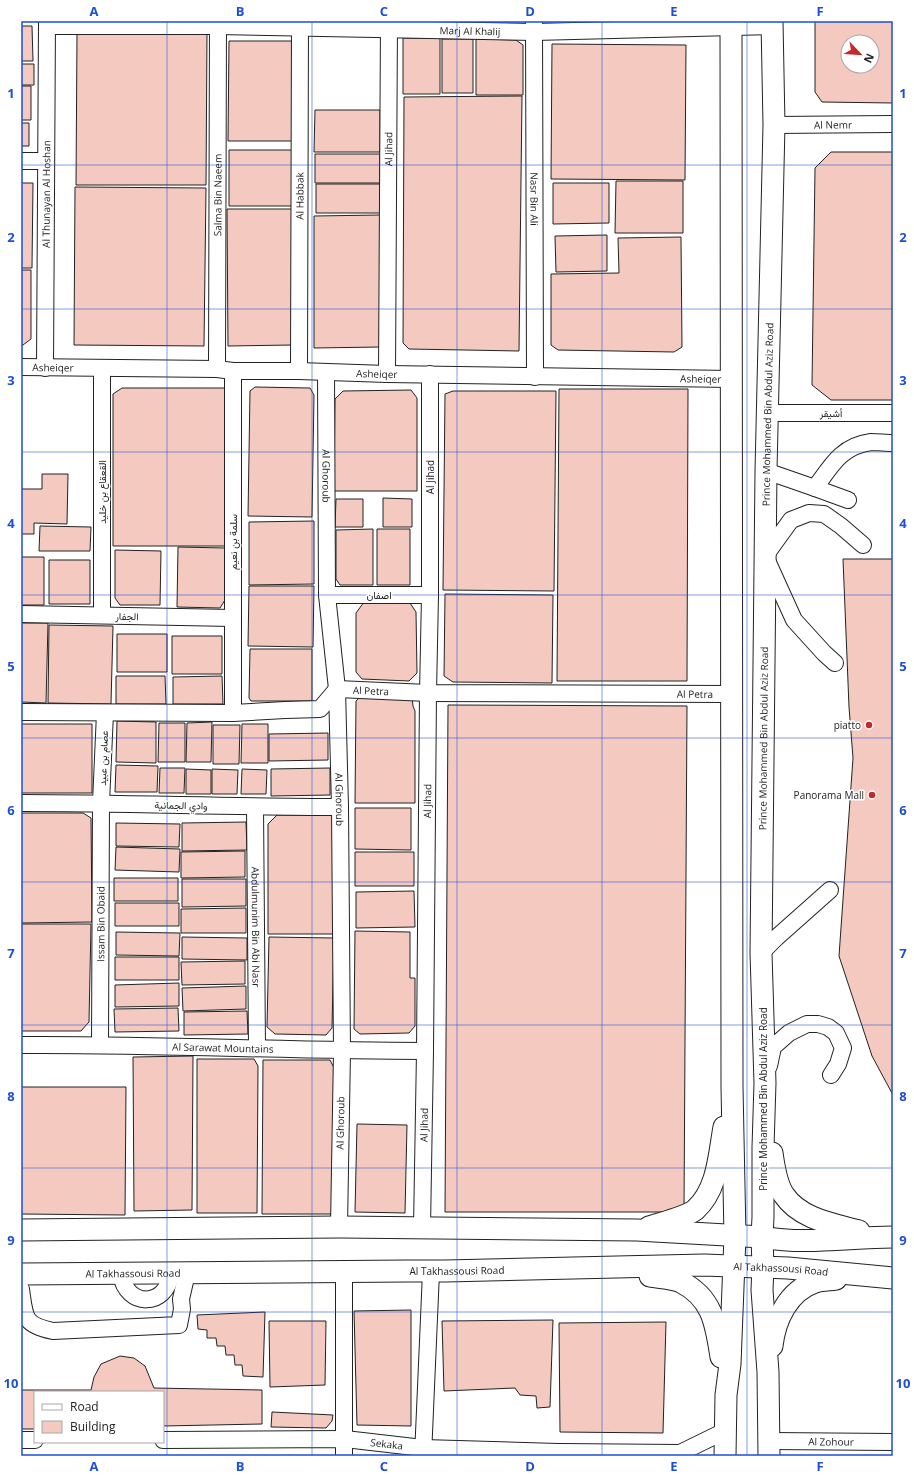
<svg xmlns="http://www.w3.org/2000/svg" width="914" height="1477" font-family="'Open Sans',Vazirmatn,sans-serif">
	<rect width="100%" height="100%" fill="#fff"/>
	<!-- building -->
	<path fill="#f3c9c0" stroke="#222" fill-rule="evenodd" d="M 815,21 L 893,21 L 893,103 L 822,102 L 815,92 ZM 848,42 L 872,42 L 872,66 L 848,66 Z
		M 21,26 L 32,26 L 33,61 L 21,61 Z
		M 77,33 L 207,33 L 206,185 L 76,185 Z
		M 403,38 L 440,38 L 440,94 L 403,94 Z
		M 442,39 L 473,39 L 473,93 L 442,93 Z
		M 476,39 L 516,40 L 523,45 L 523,95 L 476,95 Z
		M 229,41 L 295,41 L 295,141 L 228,141 Z
		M 552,44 L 686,45 L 685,180 L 551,179 Z
		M 21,64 L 34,64 L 34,85 L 21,85 Z
		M 21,86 L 31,86 L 31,120 L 21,120 Z
		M 522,96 L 519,351 L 409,349 L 403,343 L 404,97 Z
		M 315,110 L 380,110 L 380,152 L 314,152 Z
		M 21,123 L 29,123 L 29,146 L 21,146 Z
		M 229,150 L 294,150 L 293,206 L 229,206 Z
		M 831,152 L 893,152 L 893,400 L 831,400 L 812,385 L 815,168 Z
		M 315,154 L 380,154 L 380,183 L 315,183 Z
		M 616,181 L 683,181 L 683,233 L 615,233 Z
		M 21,183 L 33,183 L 32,268 L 21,268 Z
		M 553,183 L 609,183 L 609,223 L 553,224 Z
		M 316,184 L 381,184 L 381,213 L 316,213 Z
		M 75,187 L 206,188 L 204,346 L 74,345 Z
		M 227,209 L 292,209 L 293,345 L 228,346 Z
		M 380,215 L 380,347 L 314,348 L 314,216 Z
		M 607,235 L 607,271 L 556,272 L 555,236 Z
		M 681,237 L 682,347 L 674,352 L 558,350 L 551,345 L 551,274 L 619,273 L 618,238 Z
		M 21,270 L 31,270 L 31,339 L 23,345 L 21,345 Z
		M 255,387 L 310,388 L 314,395 L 312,517 L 248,516 L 250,391 Z
		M 122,388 L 225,388 L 225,546 L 113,546 L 113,394 Z
		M 559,389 L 688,389 L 687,681 L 557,681 Z
		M 411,390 L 417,398 L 417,491 L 334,491 L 335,399 L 343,391 Z
		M 453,391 L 556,391 L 554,591 L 443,590 L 445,394 Z
		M 42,474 L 68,474 L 67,524 L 34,523 L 34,534 L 21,534 L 21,489 L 42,489 Z
		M 383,498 L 412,499 L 412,527 L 383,527 Z
		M 336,499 L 363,499 L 363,527 L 335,527 Z
		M 314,521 L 314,584 L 249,585 L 249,522 Z
		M 40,526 L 91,527 L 90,551 L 39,551 Z
		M 373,529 L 373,585 L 340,585 L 336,579 L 336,530 Z
		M 377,529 L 410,529 L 410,585 L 377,585 Z
		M 178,547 L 226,548 L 225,600 L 220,608 L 177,607 Z
		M 115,550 L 161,551 L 160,605 L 120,605 L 115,598 Z
		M 21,557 L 44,557 L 44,605 L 21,605 Z
		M 843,559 L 893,559 L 893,1095 L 872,1056 L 839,956 L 853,758 L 849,707 Z
		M 49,560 L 90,560 L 90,604 L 49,604 Z
		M 249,586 L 314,586 L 313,647 L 248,646 Z
		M 445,594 L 553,595 L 552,683 L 453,682 L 444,676 Z
		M 364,602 L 410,603 L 416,612 L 417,673 L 409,681 L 362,679 L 356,672 L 356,613 Z
		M 21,623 L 48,623 L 46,703 L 21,702 Z
		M 49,625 L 113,626 L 111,704 L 48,703 Z
		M 117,634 L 167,634 L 167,672 L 117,672 Z
		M 172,636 L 222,636 L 222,674 L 172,674 Z
		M 250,649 L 312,649 L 312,701 L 251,701 L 249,698 Z
		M 116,676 L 165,676 L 166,704 L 116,704 Z
		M 222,676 L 223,704 L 173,704 L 173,677 Z
		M 362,695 L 412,697 L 413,706 L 415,711 L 415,803 L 355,803 L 356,701 Z
		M 448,705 L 687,706 L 684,1212 L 445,1212 Z
		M 117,721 L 156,722 L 156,763 L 116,762 Z
		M 212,722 L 211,762 L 186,762 L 187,723 Z
		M 159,723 L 185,723 L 185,762 L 158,762 Z
		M 21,724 L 92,724 L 92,793 L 21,793 Z
		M 242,724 L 268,724 L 268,763 L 241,763 Z
		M 213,725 L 240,725 L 239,764 L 213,764 Z
		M 328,733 L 328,760 L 269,761 L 269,734 Z
		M 116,765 L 158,766 L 157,792 L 115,792 Z
		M 160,768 L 185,768 L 184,793 L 159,793 Z
		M 330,768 L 330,795 L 271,796 L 271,769 Z
		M 186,769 L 211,770 L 211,794 L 186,794 Z
		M 212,769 L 238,770 L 237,794 L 212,794 Z
		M 242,769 L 267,770 L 266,794 L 241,794 Z
		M 355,808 L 411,808 L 411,850 L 355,849 Z
		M 21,813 L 83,813 L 91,818 L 92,922 L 21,923 Z
		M 277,815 L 336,815 L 335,934 L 268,934 L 268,824 Z
		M 246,822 L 247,850 L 182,851 L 182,823 Z
		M 116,823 L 180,824 L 179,847 L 116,846 Z
		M 116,847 L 180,849 L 179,872 L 115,870 Z
		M 245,851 L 245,877 L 181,878 L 181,852 Z
		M 355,852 L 414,852 L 414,886 L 355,886 Z
		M 114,878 L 178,878 L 178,901 L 114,901 Z
		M 182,879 L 246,879 L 246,906 L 182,907 Z
		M 414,891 L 415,927 L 356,928 L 356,892 Z
		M 115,903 L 179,903 L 179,926 L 115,926 Z
		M 246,908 L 246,933 L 181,933 L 181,909 Z
		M 21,924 L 91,924 L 89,1022 L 81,1031 L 21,1031 Z
		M 355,931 L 410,932 L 410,978 L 415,978 L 415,1026 L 409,1033 L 360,1034 L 354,1029 Z
		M 116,932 L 180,933 L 179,956 L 116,955 Z
		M 182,937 L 247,938 L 247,960 L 182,959 Z
		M 269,937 L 334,938 L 332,1028 L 326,1035 L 275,1034 L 267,1027 Z
		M 115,957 L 179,957 L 179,980 L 115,980 Z
		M 245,961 L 245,984 L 182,985 L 181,962 Z
		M 179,983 L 179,1006 L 115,1007 L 115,985 Z
		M 246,986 L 246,1009 L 183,1011 L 182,988 Z
		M 178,1008 L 179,1031 L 115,1032 L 114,1009 Z
		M 247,1011 L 248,1034 L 184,1035 L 184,1012 Z
		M 193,1056 L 192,1210 L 134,1211 L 133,1057 Z
		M 197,1059 L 254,1059 L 258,1066 L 257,1213 L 197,1213 Z
		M 263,1060 L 330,1060 L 334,1068 L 333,1214 L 262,1214 Z
		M 21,1087 L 126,1087 L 125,1215 L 21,1214 Z
		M 357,1124 L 407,1125 L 405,1213 L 355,1212 Z
		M 411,1310 L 411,1426 L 357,1425 L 354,1311 Z
		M 265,1312 L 263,1377 L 243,1376 L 242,1365 L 235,1365 L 234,1355 L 226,1355 L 225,1346 L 217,1346 L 216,1338 L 207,1338 L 207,1330 L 198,1329 L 197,1315 Z
		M 553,1320 L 550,1407 L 537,1408 L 536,1396 L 520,1395 L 515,1388 L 444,1391 L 442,1321 Z
		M 269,1321 L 326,1321 L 325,1385 L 270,1387 Z
		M 666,1322 L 663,1433 L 560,1432 L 559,1323 Z
		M 120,1356 L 134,1358 L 145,1366 L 154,1388 L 262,1390 L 262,1424 L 163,1426 L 163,1392 L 35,1392 L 35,1429 L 21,1429 L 21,1390 L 91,1390 L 94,1377 L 101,1364 Z
		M 272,1412 L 333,1415 L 332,1421 L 326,1428 L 271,1427 Z"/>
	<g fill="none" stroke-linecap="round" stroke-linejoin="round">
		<!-- minor casing -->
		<g stroke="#222" stroke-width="18">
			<g id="minor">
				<path id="s1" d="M 534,21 L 535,377"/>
				<path id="s2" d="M 47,26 L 218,26 L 534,32 L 772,26"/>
				<path id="s3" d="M 774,125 L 893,124"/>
				<path d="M 21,161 L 46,161"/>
				<path id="s4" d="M 21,367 L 217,369 L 233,371 L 299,371 L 387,374 L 732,379"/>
				<path id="s5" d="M 45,368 L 47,21"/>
				<path id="s6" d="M 217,369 L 218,21"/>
				<path d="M 233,371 L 233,713"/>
				<path id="s7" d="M 299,371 L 300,21"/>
				<path id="s8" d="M 326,372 L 327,595 L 337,689 L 340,807 L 342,1051 L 339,1227"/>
				<path id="s9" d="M 387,374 L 389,21"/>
				<path d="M 768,413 L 893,413"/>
				<path d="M 766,471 L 815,488 C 831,466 841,446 871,442 C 878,442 886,443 893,443"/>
				<path d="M 815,488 L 848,500"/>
				<path d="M 327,595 L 430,595"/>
				<path d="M 21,614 L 233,618"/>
				<path d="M 102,615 L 102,369"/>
				<path d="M 835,663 L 824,653 L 794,620 L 765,556 L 791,520 L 809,513 L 824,514 L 841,526 L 863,545"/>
				<path id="s10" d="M 337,689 L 428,693 L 731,694"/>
				<path d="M 21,712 L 233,713 L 285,710 L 320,709 L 337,689"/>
				<path d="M 21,803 C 127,803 234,807 340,807"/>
				<path id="s11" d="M 255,807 L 257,1048"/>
				<path d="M 761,953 L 776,938 L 830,890"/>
				<path id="s12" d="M 21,1045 C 156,1044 290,1051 425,1051"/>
				<path id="s13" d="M 100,1045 L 101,803 L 105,713"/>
				<path d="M 769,1066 L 773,1047 L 789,1033 L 807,1024 L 818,1024 L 828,1027 L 836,1033 L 843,1048 L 838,1064 L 831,1075"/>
				<path id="s14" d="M 422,1228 L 425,1051 L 428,693 L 430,595 L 430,374"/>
				<path d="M 344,1272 L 344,1456"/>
				<path d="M 121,1274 C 126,1308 167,1308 171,1273"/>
				<path d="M 21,1289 C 25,1317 23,1325 53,1331 L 179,1325 L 182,1309 L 181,1299 L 187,1273"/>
				<path d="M 21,1440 L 35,1440"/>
				<path id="s15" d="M 163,1440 L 345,1439 L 423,1448 L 558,1452 L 680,1453 L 725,1431"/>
				<path id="s16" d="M 770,1441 L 893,1442"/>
				<path d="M 423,1456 L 431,1272"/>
			</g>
		</g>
		<!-- major casing -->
		<g stroke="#222" stroke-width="23">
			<g id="major">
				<path d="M 772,1153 C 774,1166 776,1184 784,1195 C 800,1219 833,1224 859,1231"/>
				<path d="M 649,1227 C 661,1223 686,1217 695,1210 C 718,1190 719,1154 724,1127"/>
				<path d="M 21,1230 L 339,1227 L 637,1230 L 762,1237 C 805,1245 850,1237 893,1237"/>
				<path id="s17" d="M 21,1274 L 407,1271 L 445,1271 L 704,1265 L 788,1268 L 893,1278"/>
				<path d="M 650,1276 C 660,1278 672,1278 681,1282 C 713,1298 716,1325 721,1357"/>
				<path d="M 772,1346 C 775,1320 788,1291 815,1282 C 821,1280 829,1280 836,1279"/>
				<path d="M 725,1456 L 726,1395 L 730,1364 L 735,1236 L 732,1087 L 731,21"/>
				<path id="s18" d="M 769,1456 L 768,1372 L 762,1290 L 763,1267 L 762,1237 L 763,1217 L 763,1147 L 765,1083 L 761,953 L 766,471 L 774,125 L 772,21"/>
			</g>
		</g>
		<!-- minor -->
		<use href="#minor" stroke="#fff" stroke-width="16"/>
		<!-- major -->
		<use href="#major" stroke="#fff" stroke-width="21"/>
	</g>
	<!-- grid -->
	<path fill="none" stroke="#1d4ed8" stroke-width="1" stroke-opacity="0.55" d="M 167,21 L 167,1456M 312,21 L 312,1456M 457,21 L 457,1456M 602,21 L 602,1456M 747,21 L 747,1456M 21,165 L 893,165M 21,309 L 893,309M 21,452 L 893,452M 21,595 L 893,595M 21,738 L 893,738M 21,882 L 893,882M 21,1025 L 893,1025M 21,1168 L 893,1168M 21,1312 L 893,1312"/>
	<!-- markers -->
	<g fill="#c62828" stroke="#fff" stroke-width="1.5">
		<circle cx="869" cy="725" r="4"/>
		<circle cx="872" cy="795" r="4"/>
	</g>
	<g text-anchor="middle" stroke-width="3" stroke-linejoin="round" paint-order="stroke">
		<!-- street labels -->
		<g font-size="10" fill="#222" stroke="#fff">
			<text dy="4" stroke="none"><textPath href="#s2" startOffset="423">Marj Al Khalij</textPath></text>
			<text dy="4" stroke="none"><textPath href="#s3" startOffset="59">Al Nemr</textPath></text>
			<text dy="4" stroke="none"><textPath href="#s9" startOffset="225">Al Jihad</textPath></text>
			<text dy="4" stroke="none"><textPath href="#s5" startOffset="174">Al Thunayan Al Hoshan</textPath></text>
			<text dy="4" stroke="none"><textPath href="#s6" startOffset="174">Salma Bin Naeem</textPath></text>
			<text dy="4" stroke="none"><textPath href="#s7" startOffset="175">Al Habbak</textPath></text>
			<text dy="4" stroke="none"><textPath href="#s1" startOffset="178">Nasr Bin Ali</textPath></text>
			<text dy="4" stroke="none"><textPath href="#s4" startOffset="32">Asheiqer</textPath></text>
			<text dy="4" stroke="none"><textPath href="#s4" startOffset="356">Asheiqer</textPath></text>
			<text dy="4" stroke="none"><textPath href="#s4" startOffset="680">Asheiqer</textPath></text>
			<text x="831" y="417">أشيقر</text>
			<text dy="4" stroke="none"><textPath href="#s18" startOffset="1042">Prince Mohammed Bin Abdul Aziz Road</textPath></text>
			<text dy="4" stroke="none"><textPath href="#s8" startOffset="104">Al Ghoroub</textPath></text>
			<text transform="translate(430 477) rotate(-90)" y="4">Al Jihad</text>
			<text transform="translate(102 492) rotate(-90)" y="4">القعقاع بن خليد</text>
			<text transform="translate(233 542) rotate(-90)" y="4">سلمة بن نعيم</text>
			<text x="379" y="599">اصفان</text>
			<text transform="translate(127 616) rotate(1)" y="4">الجفار</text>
			<text dy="4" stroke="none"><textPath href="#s10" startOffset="34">Al Petra</textPath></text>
			<text dy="4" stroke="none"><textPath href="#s10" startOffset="358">Al Petra</textPath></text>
			<text dy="4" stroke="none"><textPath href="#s18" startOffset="718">Prince Mohammed Bin Abdul Aziz Road</textPath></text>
			<text transform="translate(103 758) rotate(-88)" y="4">عصام بن عبيد</text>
			<text dy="4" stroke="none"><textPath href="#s8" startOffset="428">Al Ghoroub</textPath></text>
			<text dy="4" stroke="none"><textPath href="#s14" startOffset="427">Al Jihad</textPath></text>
			<text transform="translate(181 805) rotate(1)" y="4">وادي الجمانية</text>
			<text dy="4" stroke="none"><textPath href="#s13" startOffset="121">Issam Bin Obaid</textPath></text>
			<text dy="4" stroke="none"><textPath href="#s11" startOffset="120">Abdulmunim Bin Abi Nasr</textPath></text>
			<text dy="4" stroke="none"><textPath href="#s12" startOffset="202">Al Sarawat Mountains</textPath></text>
			<text transform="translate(763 1099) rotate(-90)" y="4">Prince Mohammed Bin Abdul Aziz Road</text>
			<text transform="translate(340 1123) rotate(-89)" y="4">Al Ghoroub</text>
			<text dy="4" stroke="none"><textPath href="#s14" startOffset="103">Al Jihad</textPath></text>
			<text dy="4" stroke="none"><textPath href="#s17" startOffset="760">Al Takhassousi Road</textPath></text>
			<text dy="4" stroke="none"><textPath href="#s17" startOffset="436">Al Takhassousi Road</textPath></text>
			<text dy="4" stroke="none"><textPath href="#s17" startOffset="112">Al Takhassousi Road</textPath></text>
			<text dy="4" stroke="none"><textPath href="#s16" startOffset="61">Al Zohour</textPath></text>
			<text dy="4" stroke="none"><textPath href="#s15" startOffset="224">Sekaka</textPath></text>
		</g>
		<!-- poi labels -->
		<g font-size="10" fill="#222" stroke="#fff" text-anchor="end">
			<text x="861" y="729">piatto</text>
			<text x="864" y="799">Panorama Mall</text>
		</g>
	</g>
	<!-- border -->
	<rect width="914" height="1477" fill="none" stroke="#ffffff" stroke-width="44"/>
	<!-- legend -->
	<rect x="34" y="1391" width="130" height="52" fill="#ffffff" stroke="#a7a7a7"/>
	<rect x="42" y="1404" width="20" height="6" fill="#ffffff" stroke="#a7a7a7"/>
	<text x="70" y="1411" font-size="12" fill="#222222">Road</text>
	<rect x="42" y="1421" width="20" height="12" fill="#f3c9c0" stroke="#a7a7a7"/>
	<text x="70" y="1431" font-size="12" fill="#222222">Building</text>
	<!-- north arrow -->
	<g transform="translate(860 54) rotate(115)"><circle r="19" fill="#ffffff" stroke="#a7a7a7"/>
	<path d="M0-3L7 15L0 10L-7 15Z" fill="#c62828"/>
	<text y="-6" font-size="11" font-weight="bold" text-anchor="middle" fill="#222222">N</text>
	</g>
	<rect x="22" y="22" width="870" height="1433" fill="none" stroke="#1d4ed8" stroke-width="1.5"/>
	<g font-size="13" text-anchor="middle" font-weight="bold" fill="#1d4ed8">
		<text x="94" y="16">A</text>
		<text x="240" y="16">B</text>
		<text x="384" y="16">C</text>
		<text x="530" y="16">D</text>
		<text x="674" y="16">E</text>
		<text x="820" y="16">F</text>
		<text x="11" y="98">1</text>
		<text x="903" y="98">1</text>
		<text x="11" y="242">2</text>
		<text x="903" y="242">2</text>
		<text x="11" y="385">3</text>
		<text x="903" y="385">3</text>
		<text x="11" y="528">4</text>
		<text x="903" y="528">4</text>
		<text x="11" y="671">5</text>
		<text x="903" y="671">5</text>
		<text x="11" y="815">6</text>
		<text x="903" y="815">6</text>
		<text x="11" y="958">7</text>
		<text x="903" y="958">7</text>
		<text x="11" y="1101">8</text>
		<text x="903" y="1101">8</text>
		<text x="11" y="1245">9</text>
		<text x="903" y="1245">9</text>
		<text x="11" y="1388">10</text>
		<text x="903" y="1388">10</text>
		<text x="94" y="1471">A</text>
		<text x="240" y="1471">B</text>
		<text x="384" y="1471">C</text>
		<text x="530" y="1471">D</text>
		<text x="674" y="1471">E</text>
		<text x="820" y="1471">F</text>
	</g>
</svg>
